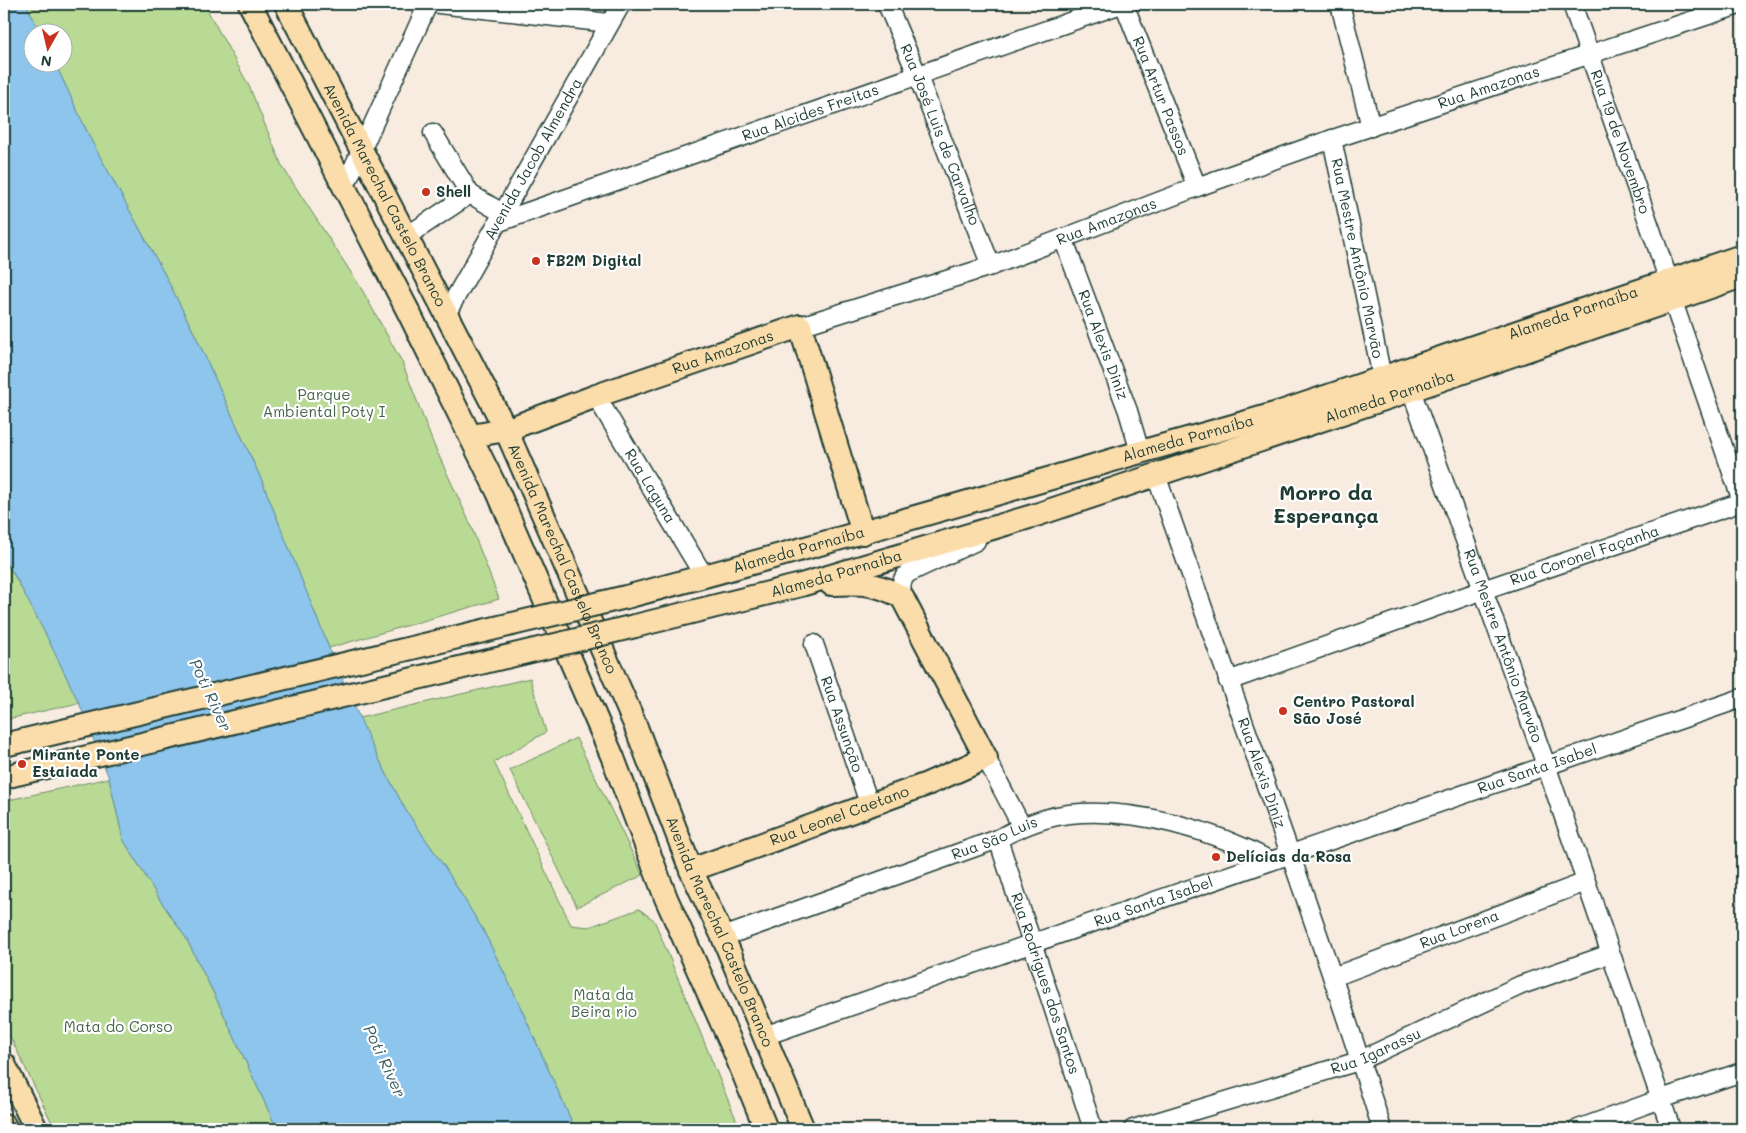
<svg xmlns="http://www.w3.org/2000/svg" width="1746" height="1133" font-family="Mali,sans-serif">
	<rect width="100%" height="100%" fill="#f8ebe0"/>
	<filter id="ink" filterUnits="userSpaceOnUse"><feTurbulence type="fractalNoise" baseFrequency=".02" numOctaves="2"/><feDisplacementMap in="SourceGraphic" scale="10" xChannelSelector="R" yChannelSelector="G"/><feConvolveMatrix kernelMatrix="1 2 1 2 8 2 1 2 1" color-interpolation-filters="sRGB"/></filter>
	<g filter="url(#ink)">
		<!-- green -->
		<path fill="#b9da94" stroke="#6c8c64" d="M 26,4 L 204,4 L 249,86 L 282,166 L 361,288 L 402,362 L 433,443 L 469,521 L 499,599 L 329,648 L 262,481 L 197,339 L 165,275 L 91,140 L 55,63 L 62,62 L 62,32 L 40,32 Z
			M 4,559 C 33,605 56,655 79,703 L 4,720 Z
			M 530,678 L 546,732 L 494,762 L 571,925 L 589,927 L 639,909 L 654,920 L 740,1129 L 575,1129 L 515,995 L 483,930 L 446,869 L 405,809 L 372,746 L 359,718 Z
			M 576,738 L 643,875 L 577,907 L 510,770 Z
			M 109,778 L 123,839 L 160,900 L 186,938 L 219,1004 L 277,1129 L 55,1129 L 4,1024 L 4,801 Z"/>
		<!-- water -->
		<path fill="#8ec5ec" stroke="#628fa2" d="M 4,4 L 26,4 L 40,32 L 32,32 L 32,62 L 55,63 L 91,140 L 165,275 L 197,339 L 262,481 L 329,648 L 372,746 L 405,809 L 446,869 L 483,930 L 515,995 L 575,1129 L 277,1129 L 219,1004 L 186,938 L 160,900 L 123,839 L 109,778 L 79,703 L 48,639 L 15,576 L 4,559 Z"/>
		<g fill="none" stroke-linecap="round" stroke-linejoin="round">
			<!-- minor casing -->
			<g stroke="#1f3d34" stroke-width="21">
				<g id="minor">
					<path d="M 439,4 L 609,23"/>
					<path id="s1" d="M 887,4 L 917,74 L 991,266"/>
					<path id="s2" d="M 1124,4 L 1197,187"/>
					<path d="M 1340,4 L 1371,127"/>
					<path id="s3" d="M 1572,4 L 1669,281"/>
					<path d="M 433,133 L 470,194 L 504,214"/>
					<path id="s4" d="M 1332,139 L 1382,377"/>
					<path d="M 344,188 L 428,4"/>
					<path id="s5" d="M 499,222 L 1121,4"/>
					<path d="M 407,236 L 470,194"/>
					<path id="s6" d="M 1063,238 L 1128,411 L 1140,452"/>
					<path d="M 1672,299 L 1742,501"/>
					<path id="s7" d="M 446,314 L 621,4"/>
					<path id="s8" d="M 800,326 L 991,266 L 1197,187 L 1318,144 L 1742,4"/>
					<path id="s9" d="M 1411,390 L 1546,765 L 1671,1129"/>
					<path id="s10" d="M 596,396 L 704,576"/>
					<path id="s11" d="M 1156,475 C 1232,693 1313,909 1382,1129"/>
					<path d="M 902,597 C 901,587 900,580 908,573 L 976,541"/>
					<path id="s12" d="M 814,644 L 870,806"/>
					<path id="s13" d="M 1228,681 L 1483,590 L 1742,502"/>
					<path d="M 986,758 L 1022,827"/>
					<path id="s14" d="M 998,839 L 1093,1129"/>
					<path id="s15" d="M 723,937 L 998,839 C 1020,827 1043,817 1069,814 C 1135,807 1213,830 1271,861"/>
					<path id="s16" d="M 1333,977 L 1586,882"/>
					<path id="s17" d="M 764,1036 C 1090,925 1416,810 1742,698"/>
					<path id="s18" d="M 1133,1129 L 1359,1061 L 1521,985 L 1610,954"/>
					<path d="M 1578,1129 L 1661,1099 L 1742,1072"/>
				</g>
			</g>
			<!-- major casing -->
			<g stroke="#1f3d34" stroke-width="26">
				<g id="major">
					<path d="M 250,4 L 408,311 L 498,492 L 613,758 L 666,898 L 734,1050 L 766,1129"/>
					<path id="s19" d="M 286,4 L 506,430 L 634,722 L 691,870 L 723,937 L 803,1129"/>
					<path id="s20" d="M 471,436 L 506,430 L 596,396 L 800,326 L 863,533"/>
					<path id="s21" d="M 626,597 C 786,555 944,509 1103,463 C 1162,445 1222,430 1281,412 L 1742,256"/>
					<path id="s22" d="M 635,626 L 801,585 L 1036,515 L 1411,390 L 1742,276"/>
					<path id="s23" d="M 691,870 L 927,784 L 986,758 L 902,597 C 875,582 861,583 831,584"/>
					<path d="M 4,1064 L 36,1129"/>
					<path d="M 4,1125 L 6,1129"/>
				</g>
			</g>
			<!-- minor -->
			<use href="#minor" stroke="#fff" stroke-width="18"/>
			<!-- major -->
			<use href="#major" stroke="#fbddab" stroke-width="22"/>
			<!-- major-bridge casing -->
			<g stroke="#1f3d34" stroke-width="26" stroke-linecap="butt">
				<path id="major-bridge" d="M 4,745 L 626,597
					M 4,777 L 635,626"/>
			</g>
			<!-- major-bridge -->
			<use href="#major-bridge" stroke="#fbddab" stroke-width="22"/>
		</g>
	</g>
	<!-- markers -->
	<g fill="#c8321e" stroke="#fff" stroke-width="2">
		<circle cx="426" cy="192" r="5"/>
		<circle cx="536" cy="261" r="5"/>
		<circle cx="1283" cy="711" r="5"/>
		<circle cx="22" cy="764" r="5"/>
		<circle cx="1216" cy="857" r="5"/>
	</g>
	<g text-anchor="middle" stroke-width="4.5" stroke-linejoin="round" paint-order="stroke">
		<!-- street labels -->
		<g font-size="15" fill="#1f3d34" stroke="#fff">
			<text dy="5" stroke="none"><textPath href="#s8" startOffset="729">Rua Amazonas</textPath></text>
			<text dy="5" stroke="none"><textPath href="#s2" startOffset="99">Rua Artur Passos</textPath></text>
			<text dy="5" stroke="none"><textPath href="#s5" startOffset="330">Rua Alcides Freitas</textPath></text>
			<text dy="5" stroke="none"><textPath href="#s1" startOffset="141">Rua José Luis de Carvalho</textPath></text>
			<text dy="5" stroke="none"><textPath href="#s3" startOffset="146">Rua 19 de Novembro</textPath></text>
			<text dy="5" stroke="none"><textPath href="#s7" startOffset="178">Avenida Jacob Almendra</textPath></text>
			<text dy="5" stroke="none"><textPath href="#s19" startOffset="215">Avenida Marechal Castelo Branco</textPath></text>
			<text dy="5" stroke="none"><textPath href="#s8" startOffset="324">Rua Amazonas</textPath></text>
			<text dy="5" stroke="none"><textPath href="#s4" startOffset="122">Rua Mestre Antônio Marvão</textPath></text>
			<text dy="5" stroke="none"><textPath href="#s21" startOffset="989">Alameda Parnaíba</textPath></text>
			<text dy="5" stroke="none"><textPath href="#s6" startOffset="114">Rua Alexis Diniz</textPath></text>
			<text dy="5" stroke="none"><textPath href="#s20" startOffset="266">Rua Amazonas</textPath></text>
			<text dy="5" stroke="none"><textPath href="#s22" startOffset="789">Alameda Parnaiba</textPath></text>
			<text dy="5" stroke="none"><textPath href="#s21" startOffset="584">Alameda Parnaíba</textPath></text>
			<text dy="5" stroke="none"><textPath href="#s10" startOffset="105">Rua Laguna</textPath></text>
			<text dy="5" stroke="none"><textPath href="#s21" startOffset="179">Alameda Parnaíba</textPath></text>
			<text dy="5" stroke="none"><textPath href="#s13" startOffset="378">Rua Coronel Façanha</textPath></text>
			<text dy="5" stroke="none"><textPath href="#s19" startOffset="620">Avenida Marechal Castelo Branco</textPath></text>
			<text dy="5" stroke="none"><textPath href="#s22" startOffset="208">Alameda Parnaiba</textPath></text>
			<text dy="5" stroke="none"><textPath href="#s9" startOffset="272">Rua Mestre Antônio Marvão</textPath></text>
			<text dy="5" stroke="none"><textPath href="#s12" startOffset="85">Rua Assunção</textPath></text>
			<text dy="5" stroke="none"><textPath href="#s17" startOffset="818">Rua Santa Isabel</textPath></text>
			<text dy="5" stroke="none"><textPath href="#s11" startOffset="316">Rua Alexis Diniz</textPath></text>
			<text dy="5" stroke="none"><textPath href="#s23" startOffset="158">Rua Leonel Caetano</textPath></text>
			<text dy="5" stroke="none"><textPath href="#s15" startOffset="289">Rua São Luis</textPath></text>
			<text dy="5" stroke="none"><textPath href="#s17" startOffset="412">Rua Santa Isabel</textPath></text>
			<text dy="5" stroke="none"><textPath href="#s16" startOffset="135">Rua Lorena</textPath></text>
			<text dy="5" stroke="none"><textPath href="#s19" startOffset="1025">Avenida Marechal Castelo Branco</textPath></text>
			<text dy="5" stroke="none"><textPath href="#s14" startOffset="152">Rua Rodrigues dos Santos</textPath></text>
			<text dy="5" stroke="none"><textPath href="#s18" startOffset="255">Rua Igarassu</textPath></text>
		</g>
		<!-- poi labels -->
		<g font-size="15" font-weight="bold" fill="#1f3d34" stroke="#fff" text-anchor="start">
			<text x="436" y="197">Shell</text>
			<text x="546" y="266">FB2M Digital</text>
			<text x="1293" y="707">Centro Pastoral<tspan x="1293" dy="17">São José</tspan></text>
			<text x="32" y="760">Mirante Ponte<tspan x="32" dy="17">Estaiada</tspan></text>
			<text x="1226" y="862">Delícias da Rosa</text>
		</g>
		<!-- park labels -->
		<g font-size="15" fill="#46644c" stroke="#fff">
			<text x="324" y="400">Parque<tspan x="324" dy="17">Ambiental Poty I</tspan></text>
			<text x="604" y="1000">Mata da<tspan x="604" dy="17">Beira rio</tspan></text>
			<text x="118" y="1032">Mata do Corso</text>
		</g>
		<!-- water labels -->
		<g font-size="16" font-style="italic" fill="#3b5f62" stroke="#fff">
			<text transform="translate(211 695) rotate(65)" y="6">Poti River</text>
			<text transform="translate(385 1061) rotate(65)" y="6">Poti River</text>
		</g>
		<!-- district labels -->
		<g font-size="20" font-weight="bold" fill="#1f3d34" stroke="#fff">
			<text x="1326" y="500">Morro da<tspan x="1326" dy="23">Esperança</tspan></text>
		</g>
	</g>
	<!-- margin -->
	<rect width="1746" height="1133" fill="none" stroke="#fff" stroke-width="20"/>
	<rect x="10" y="10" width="1726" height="1113" fill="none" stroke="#1f3d34" stroke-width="2" filter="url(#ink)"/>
	<!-- north arrow -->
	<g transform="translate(48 48) rotate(188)"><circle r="24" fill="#ffffff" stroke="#a5b1ae"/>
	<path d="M0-4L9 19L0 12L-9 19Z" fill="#c8321e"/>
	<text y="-8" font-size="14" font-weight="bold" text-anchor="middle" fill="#1f3d34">N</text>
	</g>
</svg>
